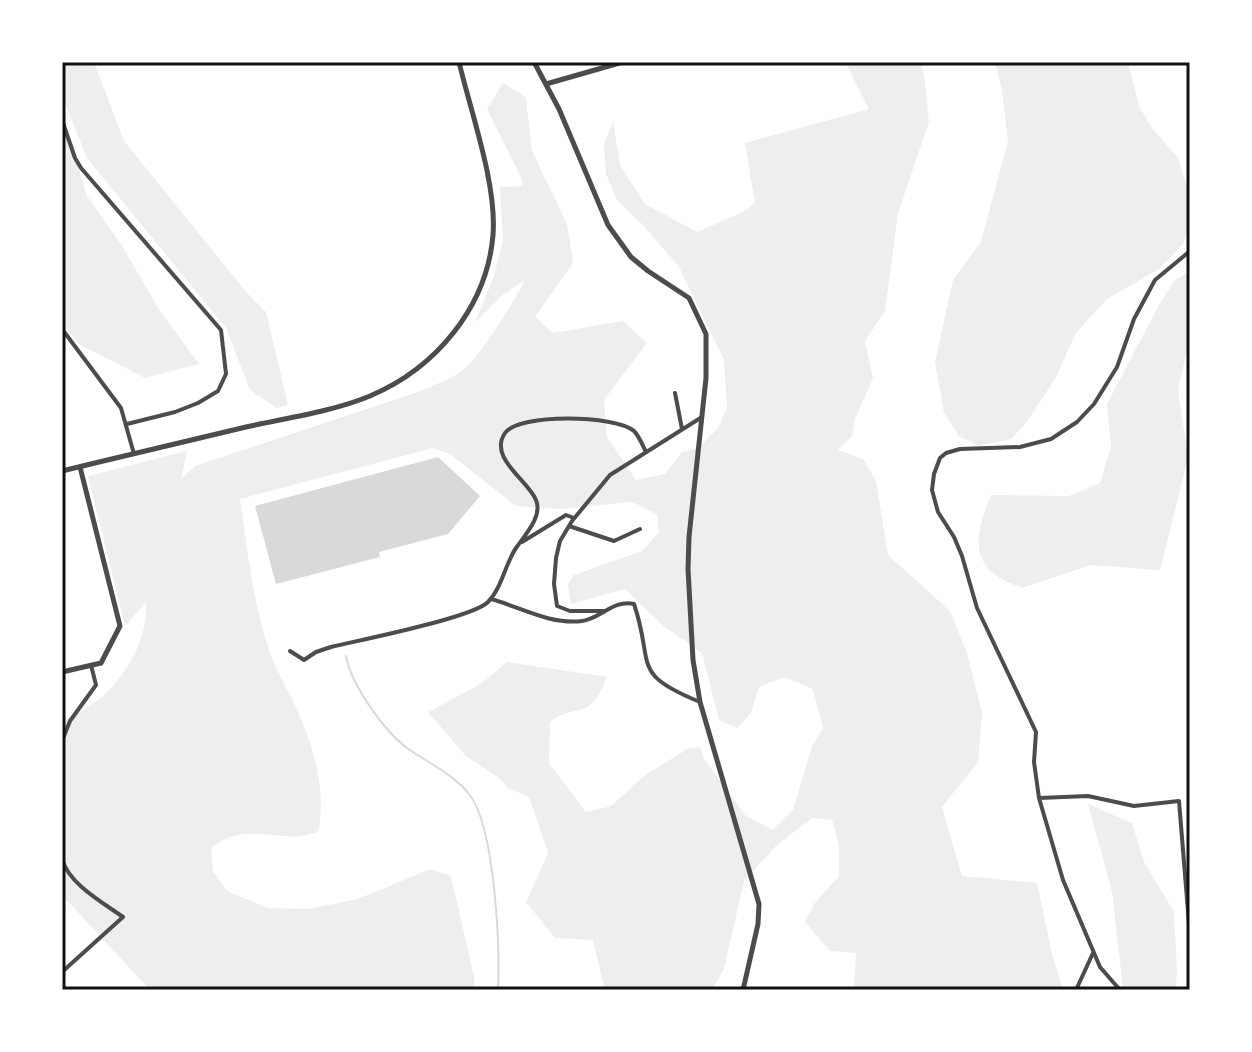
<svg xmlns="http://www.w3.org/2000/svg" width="1252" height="1052" font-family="Spectral,serif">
	<rect width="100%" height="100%" fill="#fff"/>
	<!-- green -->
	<path fill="#eee" d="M 62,62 L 94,62 L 124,141 L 247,293 L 266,312 L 288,405 L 277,408 L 250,390 L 226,328 L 87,158 L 62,96 Z
		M 845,62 L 920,62 L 924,74 L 929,122 L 898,213 L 885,311 L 865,341 L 873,378 L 855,419 L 852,436 L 838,450 L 863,459 L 876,481 L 888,555 L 950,611 L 967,653 L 982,712 L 978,762 L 942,807 L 962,876 L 1037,883 L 1052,954 L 1063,990 L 854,990 L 856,953 L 830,951 L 805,922 L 814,904 L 839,876 L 839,845 L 832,820 L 812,818 L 776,846 L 744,881 L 724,969 L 712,990 L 605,990 L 593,940 L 555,938 L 526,902 L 548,853 L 529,797 L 508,788 L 499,778 L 466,756 L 428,712 L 479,685 L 507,662 L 607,677 C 589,724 578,701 550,722 L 549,763 L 586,812 L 611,806 L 644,776 L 689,748 L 700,747 L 704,759 L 746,816 L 773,830 L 793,810 L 812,746 L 823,728 L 813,689 L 784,677 L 759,687 L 751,713 L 737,728 L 719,720 L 702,653 L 661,624 L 625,589 L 571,604 L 568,584 L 574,575 L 642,551 L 659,532 L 657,514 L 632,502 L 560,509 L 516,506 L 450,454 L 433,448 L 240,499 C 247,549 253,602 269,650 C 274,666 283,681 290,695 C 312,741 326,780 319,831 C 282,848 251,817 211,848 L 213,871 L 227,891 L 268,908 L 308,909 L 358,899 L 430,869 L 451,876 L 474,977 L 474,990 L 150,990 L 62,895 L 62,723 C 75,714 92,706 104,695 C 130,670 148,637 146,602 L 125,626 L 88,476 L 187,451 L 181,479 L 195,466 L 421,391 C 436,384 453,379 465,368 C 483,352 514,301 525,280 L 500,297 L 475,323 L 494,276 L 503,239 L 500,187 L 523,186 L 521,177 L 487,109 L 503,83 L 526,97 L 532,151 L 567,224 L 573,263 L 535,317 L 553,333 L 623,321 L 647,343 L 604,400 L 607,437 L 636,480 L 665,474 L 682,452 L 698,448 L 718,428 L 727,407 L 724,360 L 679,267 L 644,226 L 617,200 L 606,174 L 604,144 L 613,122 L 620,165 L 645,204 L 697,232 L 743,212 L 755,203 L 745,143 L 869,109 Z
		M 995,62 L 1128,62 L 1139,106 L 1152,128 L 1178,158 L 1187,187 L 1188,225 L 1184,243 L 1159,269 L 1107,299 L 1076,333 L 1055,379 L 1026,423 L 1011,439 L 979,446 L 959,436 L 944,413 L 935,362 L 953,280 L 981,242 L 1008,141 L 1002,90 Z
		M 62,113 L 87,196 L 121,244 L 160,311 L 199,364 L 145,378 L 79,344 L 62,324 Z
		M 1190,271 L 1190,339 L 1178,389 L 1188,457 L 1160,570 L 1091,565 L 1022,588 C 1013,584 1001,580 993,573 C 968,553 981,520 991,495 L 1069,496 L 1100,483 L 1111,446 L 1107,404 L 1160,303 L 1175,280 Z
		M 1088,804 L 1132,823 L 1144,862 L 1174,912 L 1177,969 L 1176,990 L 1123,988 L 1112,892 Z"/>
	<!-- water -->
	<path fill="#d9d9d9" d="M 438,457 L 480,496 L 448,534 L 379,552 L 380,557 L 276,584 L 255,506 Z"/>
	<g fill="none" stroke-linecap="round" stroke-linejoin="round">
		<!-- stream -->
		<path stroke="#d9d9d9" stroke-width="2" d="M 346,656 C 351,685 386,734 410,750 C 430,764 453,774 469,794 C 495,826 500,947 498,990"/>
		<!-- minor -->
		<path stroke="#4c4c4c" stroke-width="4" d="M 62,120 L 75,158 L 81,168 L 221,330 L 226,374 L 218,391 L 198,403 L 175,412 L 127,424
			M 62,329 L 121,408 L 134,454
			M 675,393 L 682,429
			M 569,526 L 614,541 L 640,529
			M 522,542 L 566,515 L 574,518
			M 491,599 C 520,607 550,625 582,621 C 600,619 614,599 634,604 C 655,666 629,673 700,702
			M 604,611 L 570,611 L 557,606 L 554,584 L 556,558 L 560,541 L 572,521 L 610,475 L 702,417
			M 290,651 L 304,660 L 316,652 L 331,647 C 360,640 472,618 488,602 C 502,588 505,564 516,548 C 525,535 543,516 536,500 C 528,480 488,458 505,433 C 519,413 615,415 634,431 C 639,436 643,446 646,452
			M 62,741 L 70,721 L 96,685 L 91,665
			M 1039,798 L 1088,796 L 1134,806 L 1179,801 L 1190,936
			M 62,859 C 69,884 102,902 123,917 L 62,972
			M 1076,990 L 1093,953
			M 1120,990 L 1100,967 L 1063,880 L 1039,798 L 1034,762 L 1036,732 L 977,608 L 962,556 L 954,537 L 938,512 L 932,490 L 934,474 L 940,458 L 946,453 L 960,449 L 1020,447 L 1051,439 L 1077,422 L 1094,404 L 1117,367 L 1134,319 L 1155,280 L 1190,251"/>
		<!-- tertiary -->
		<path stroke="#4c4c4c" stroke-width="5" d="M 534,62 L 559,109 L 608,225 L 631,257 L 648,271 L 689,298 L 706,334 L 706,378 L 689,537 L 688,569 L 693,660 L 700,702 L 759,904 L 758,924 L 743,990
			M 546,84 L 623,62
			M 62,471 C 123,456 184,442 246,427 C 286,418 331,412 370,396 C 436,368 487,307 493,235 C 497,184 471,113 459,62
			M 62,672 L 101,663 L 120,626 L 80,467"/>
	</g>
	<!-- border -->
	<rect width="1252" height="1052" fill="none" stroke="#ffffff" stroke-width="128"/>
	<rect x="64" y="64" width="1124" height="924" fill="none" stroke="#111" stroke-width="3"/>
</svg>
